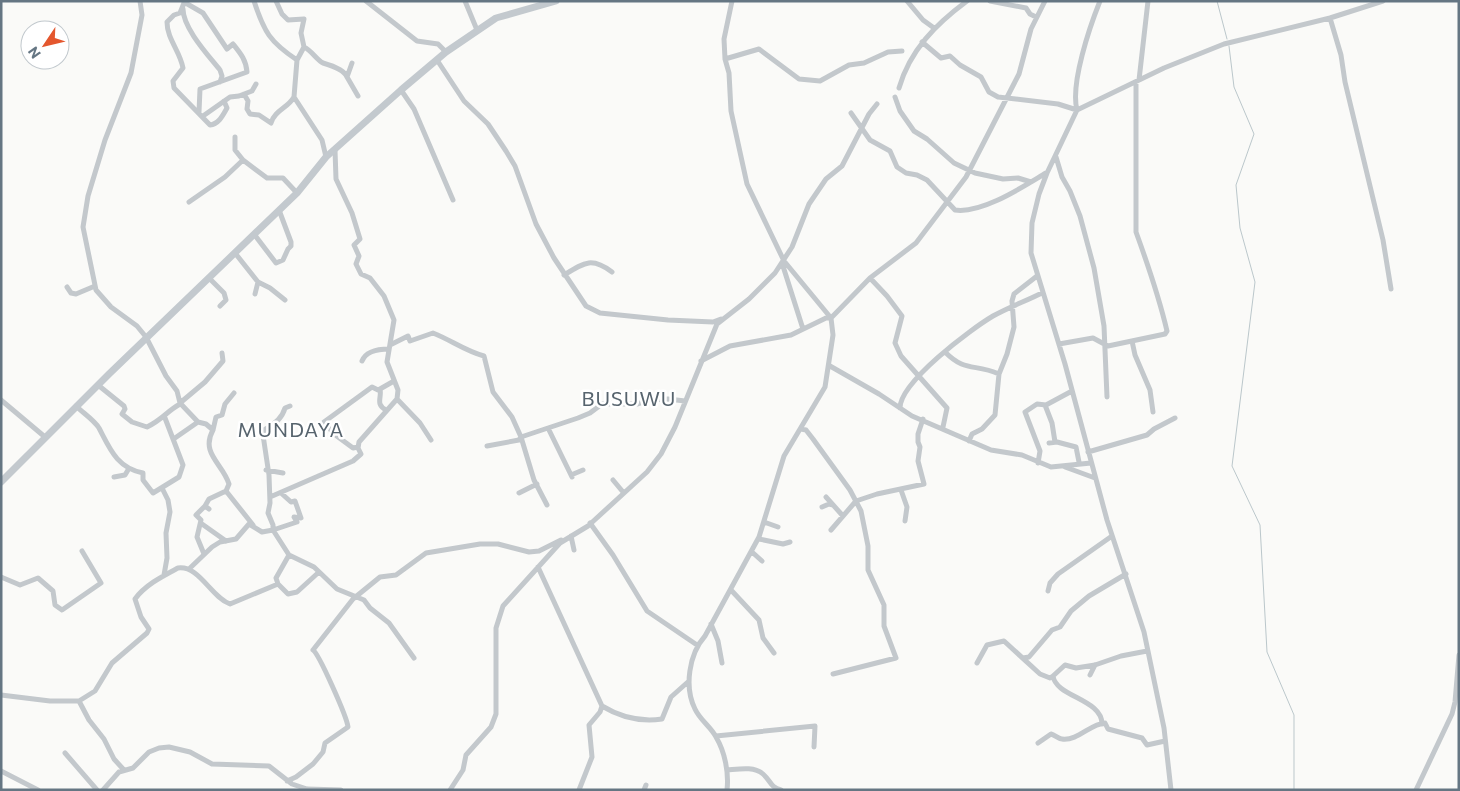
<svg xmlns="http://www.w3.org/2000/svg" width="1460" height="791" font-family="Commissioner,sans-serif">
	<rect width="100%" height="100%" fill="#fafaf8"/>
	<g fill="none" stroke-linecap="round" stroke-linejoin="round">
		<!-- stream -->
		<path stroke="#bbc7cb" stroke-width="1" d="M 1217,1 L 1227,39
			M 1229,46 L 1234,87 L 1254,134 L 1236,185 L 1240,228 L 1255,282 L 1232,466 L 1260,525 L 1267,652 L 1294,715 L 1294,790"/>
		<!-- minor -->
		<path stroke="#c3c8cc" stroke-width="5" d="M 140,1 L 142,15 L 131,73 L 105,140 L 88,196 L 83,227 L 96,290 L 111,307 L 137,326 L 146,337 L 166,376 L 177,391 L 180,403 L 198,422
			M 254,1 C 264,32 270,42 297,60 L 304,47 L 301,33 L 304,19 L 288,20 L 282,14 L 276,1
			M 366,1 L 417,41 L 438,44 L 446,52
			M 465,1 L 477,30
			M 907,1 L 923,20 L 934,28
			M 990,1 L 1026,8 L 1030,14 L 1036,17
			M 1100,1 C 1090,26 1070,84 1077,110 L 1047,173 L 1039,194 L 1032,223 L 1031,253 L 1065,364 L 1107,520 L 1144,632 L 1164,728 L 1171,790
			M 184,2 L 203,13 L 227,49 L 233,44 C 241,54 246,60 247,72 L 200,89 L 199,112
			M 184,3 L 180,13 L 174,15 L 167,22 C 167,39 180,51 183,68 L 173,81 L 174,88 L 210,125 C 219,124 223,115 227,108 L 224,101
			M 183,9 C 183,28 208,55 220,70 L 222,76 L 220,82
			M 1330,18 L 1341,55 L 1345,82 L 1383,240 L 1391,289
			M 922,42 L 941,58 L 950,56 L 960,65 L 981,77 L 989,92 L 998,97 L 1058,104 L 1077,110 L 1164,68 L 1224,44 L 1330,18 L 1383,1
			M 304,47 C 311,50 317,60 323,63 C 330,65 344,69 347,77
			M 725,59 L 759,49 L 799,79 L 820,81 L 849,65 L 864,63 L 888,52 L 902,51
			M 297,60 L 294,97 L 322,140 L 326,157
			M 437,60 L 464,101 L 488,124 L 506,151 L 515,166 L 536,224 L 554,258 L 586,306 L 600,313 L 668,320 L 713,322 L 721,319
			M 352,63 L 347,77 L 358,96
			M 1139,80 L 1148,1
			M 899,88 C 910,50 936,24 967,1
			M 401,90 L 414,109 L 453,200
			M 244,94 L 248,101 L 247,109 L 250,114 L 259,115 L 271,123 C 275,110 288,108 294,97
			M 895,97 L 900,111 L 914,131 L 927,139 L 954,163 L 975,173 L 1003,179 L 1018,178 L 1031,182
			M 851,113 L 870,140 L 890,151 L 897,167 L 906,173 L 917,175 L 927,180 L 955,210 C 982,214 1024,186 1046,173
			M 203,116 L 230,97 L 239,96 L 252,91 L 256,84
			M 235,137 L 235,150 L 243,160 L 267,178 L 283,178 L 297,193
			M 1056,157 L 1062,177 L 1070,191 L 1080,216 L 1094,268 L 1104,326 L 1107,397
			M 189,202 L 225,177 L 243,160
			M 254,234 L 276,263 L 283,260 L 288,249 L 291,246 L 291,242 L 279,210
			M 235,253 L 258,282 L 270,288 L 285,300
			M 782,263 L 803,329
			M 564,275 C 585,262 592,257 612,272
			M 209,278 L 224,293 L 226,300 L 220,306
			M 870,278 L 887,296 L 902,316 L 895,343 L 901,356 L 947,408 L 943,427
			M 67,287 L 71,293 L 76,294 L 95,286
			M 255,294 L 258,282
			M 1132,341 L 1135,355 L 1150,390 L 1153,412
			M 1059,344 L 1093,338 L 1108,346 L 1165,334 L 1167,331 C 1159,297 1148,265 1136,232 L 1136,82
			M 390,345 L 408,336 L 410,341 L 433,333 C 451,340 465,351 484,356 L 493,392 L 512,417 L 521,437 L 534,480 L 547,505
			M 945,352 C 966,373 974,363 999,374
			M 362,361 C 366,351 379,349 389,349
			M 701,361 L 730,346 L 791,335 L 826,318 L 831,318 L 870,278 L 916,243 L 966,177 L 1019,74 L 1031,29 L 1045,1
			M 830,366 L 879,394 L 912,416 L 991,450 L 1022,455 L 1051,467 L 1091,463
			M 98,385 L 124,406 L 125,409 L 122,414 L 132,422 L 147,427 C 163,419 166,412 180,404
			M 397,399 L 420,423 L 431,440
			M 1,400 L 45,437
			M 180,403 L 205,382 L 223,361 L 222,353
			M 1045,405 L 1052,423 L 1055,442
			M 76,406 C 83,413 94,420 99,428 C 110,449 117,468 143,473 L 143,480 L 153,493 L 179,477 L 183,465 L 165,418
			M 900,408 C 900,382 971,329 993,316 C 1009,307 1026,301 1042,293
			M 386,410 C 375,404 382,398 380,389 L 394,381
			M 801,429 L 806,430 L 813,439 L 850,490 L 861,511 L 868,546 L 868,570 L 884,605 L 884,626 L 896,658 L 833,674
			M 213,430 L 216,417 L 222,415 L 225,404 L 234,393
			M 549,430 L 572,477
			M 175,438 L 198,422 L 206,424 L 213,430 C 200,453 223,464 229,484 L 226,491 L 209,499 L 205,506 L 209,509
			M 969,441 L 972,434 L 982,429 L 995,415 L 999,374 L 1007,354 L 1014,327 L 1012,301 L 1014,294 L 1037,276
			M 1049,443 L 1057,442 L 1076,447 L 1079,462
			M 487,446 L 519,440 L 521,437 L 578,418 L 590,413 L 602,404 L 637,404 L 650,400 L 668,399 L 685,401
			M 358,447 L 353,448 L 334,434 L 324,422 L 372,387 L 378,390
			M 1088,452 L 1147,435 L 1154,429 L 1175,418
			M 1038,463 L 1040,451 L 1025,412 L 1037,404 L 1046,405 L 1072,391
			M 1065,467 L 1095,478
			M 266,470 L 283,473
			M 571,475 L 583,470
			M 114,477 L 125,475 L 128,470
			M 613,480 L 623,492
			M 162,488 L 168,500 L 170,512 L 166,533 L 167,558 L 164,575
			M 901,490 L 907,507 L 905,521
			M 226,491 L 253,525
			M 281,493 L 291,502 L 295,501 L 301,518 L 294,517 L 297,522 L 273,530 L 273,525 L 268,513 L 270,503 L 269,475 L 263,435 L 264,430 C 274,425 282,419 285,408 L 290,406
			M 519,493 L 537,484
			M 270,497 L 353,461 L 361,454 L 358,448 L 359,442 L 397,399 L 398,390 L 387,362 L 394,320 L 384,296 L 370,278 L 361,274 L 356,264 L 359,256 L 354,245 L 360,239 L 352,213 L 336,179 L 335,150
			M 826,497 L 843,516
			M 822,507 L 829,504 L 833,505
			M 764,522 L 778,527
			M 590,523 L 613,555 L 647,611 L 697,645
			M 202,524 L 226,541
			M 831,530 L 856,501 L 877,494 L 924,484 L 918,461 L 920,447 L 918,442 L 918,434 L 923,419
			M 571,536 L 574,550
			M 759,539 L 783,544 L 790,542
			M 752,552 L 762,561
			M 204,554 L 197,537 L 201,520 L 196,515 L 205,506
			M 289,555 L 276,578 L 278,584 L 288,594 L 297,592 L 319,572
			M 538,567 L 602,706 L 600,712 L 589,725 L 592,757 L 579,790
			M 189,569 L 212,547 L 220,542 L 236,539 L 249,524 L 262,532 L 273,530 L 289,555 L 314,567 L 337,589 L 364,600 L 370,608 L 389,623 L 414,658
			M 1,577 L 20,585 L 38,578 L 53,591 L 55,605 L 62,610 L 101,583 L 82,551
			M 731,590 L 759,620 L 763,638 L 774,653
			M 1048,591 L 1050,583 L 1058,574 L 1112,536
			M 711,624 L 718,641 L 722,663
			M 1023,658 L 1029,657 L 1052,630 L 1060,627 L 1071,611 L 1089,596 L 1126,574
			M 977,663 L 987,645 L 1004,641 L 1040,674 L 1050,678 L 1053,676
			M 1090,675 L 1095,665
			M 1,695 L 50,701 L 79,701 L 95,691 L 112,663 L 147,633 L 149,629 L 141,617 L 135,599 C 145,585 163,576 178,568 C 199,565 211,597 230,604 L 278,584
			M 79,701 L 89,720 L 104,739 L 114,759 L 124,770
			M 602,706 C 620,717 641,722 662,719 L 671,697 L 689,681
			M 1102,724 C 1102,699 1056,697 1053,676 L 1065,665 L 1076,668 L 1095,665 L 1121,656 L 1147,651
			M 716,736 L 815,726 L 814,747
			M 1038,743 L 1051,734 C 1055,735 1058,739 1062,739 C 1078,741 1090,724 1105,723 L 1108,729 L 1142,738 L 1147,745 L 1165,741
			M 65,753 L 97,790
			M 727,770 C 739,769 754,766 763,774 C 771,781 770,787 781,790
			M 1,771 L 38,790
			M 287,781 L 296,777 L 313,764 L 323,752 L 325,743 L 348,727 C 347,717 319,654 313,650 L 353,599 L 380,577 L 396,575 L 426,553 L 480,544 L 498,544 L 529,552 L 539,551 L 561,540
			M 103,790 L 119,772 L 133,768 L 149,752 L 159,748 L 169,747 L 190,752 L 212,764 L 269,766 L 292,784 L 307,789 L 341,790
			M 450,790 L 463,770 L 466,755 L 491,727 L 496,714 L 496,628 L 503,606 L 560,543 L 588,526 L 647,472 L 661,454 L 675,427 L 717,324 L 749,299 L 775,273 L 792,247 L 809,204 L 826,179 L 842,166 L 869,114 L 877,104
			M 644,790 L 646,785
			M 727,790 C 729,773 725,752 716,737 C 711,727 700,720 695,709 C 684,687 689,654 705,636 L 759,537 L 784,456 L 825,387 L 833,335 L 831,318 L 784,261 L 747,184 L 731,111 L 729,73 L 725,59 L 724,39 L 732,1
			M 1416,790 L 1452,714 L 1455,702 L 1459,655"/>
		<!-- major -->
		<path stroke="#c3c9ce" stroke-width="7" d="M 1,482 L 109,374 L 297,193 L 326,157 L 401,90 L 446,52 L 496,18 L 556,1"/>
	</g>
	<g text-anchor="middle" stroke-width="5" stroke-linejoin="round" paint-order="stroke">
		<!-- quarter labels -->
		<g font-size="20" letter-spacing="1" fill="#57646e" stroke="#fff">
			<text x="629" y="406">BUSUWU</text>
			<text x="291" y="437">MUNDAYA</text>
		</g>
	</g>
	<!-- border -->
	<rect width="1460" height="791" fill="none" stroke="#657683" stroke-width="5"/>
	<!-- north arrow -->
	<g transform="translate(45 45) rotate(235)"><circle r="24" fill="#ffffff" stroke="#c1c8cd"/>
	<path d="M0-4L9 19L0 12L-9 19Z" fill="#e4572e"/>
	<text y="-8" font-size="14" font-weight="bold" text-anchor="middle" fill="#657683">N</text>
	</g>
</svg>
